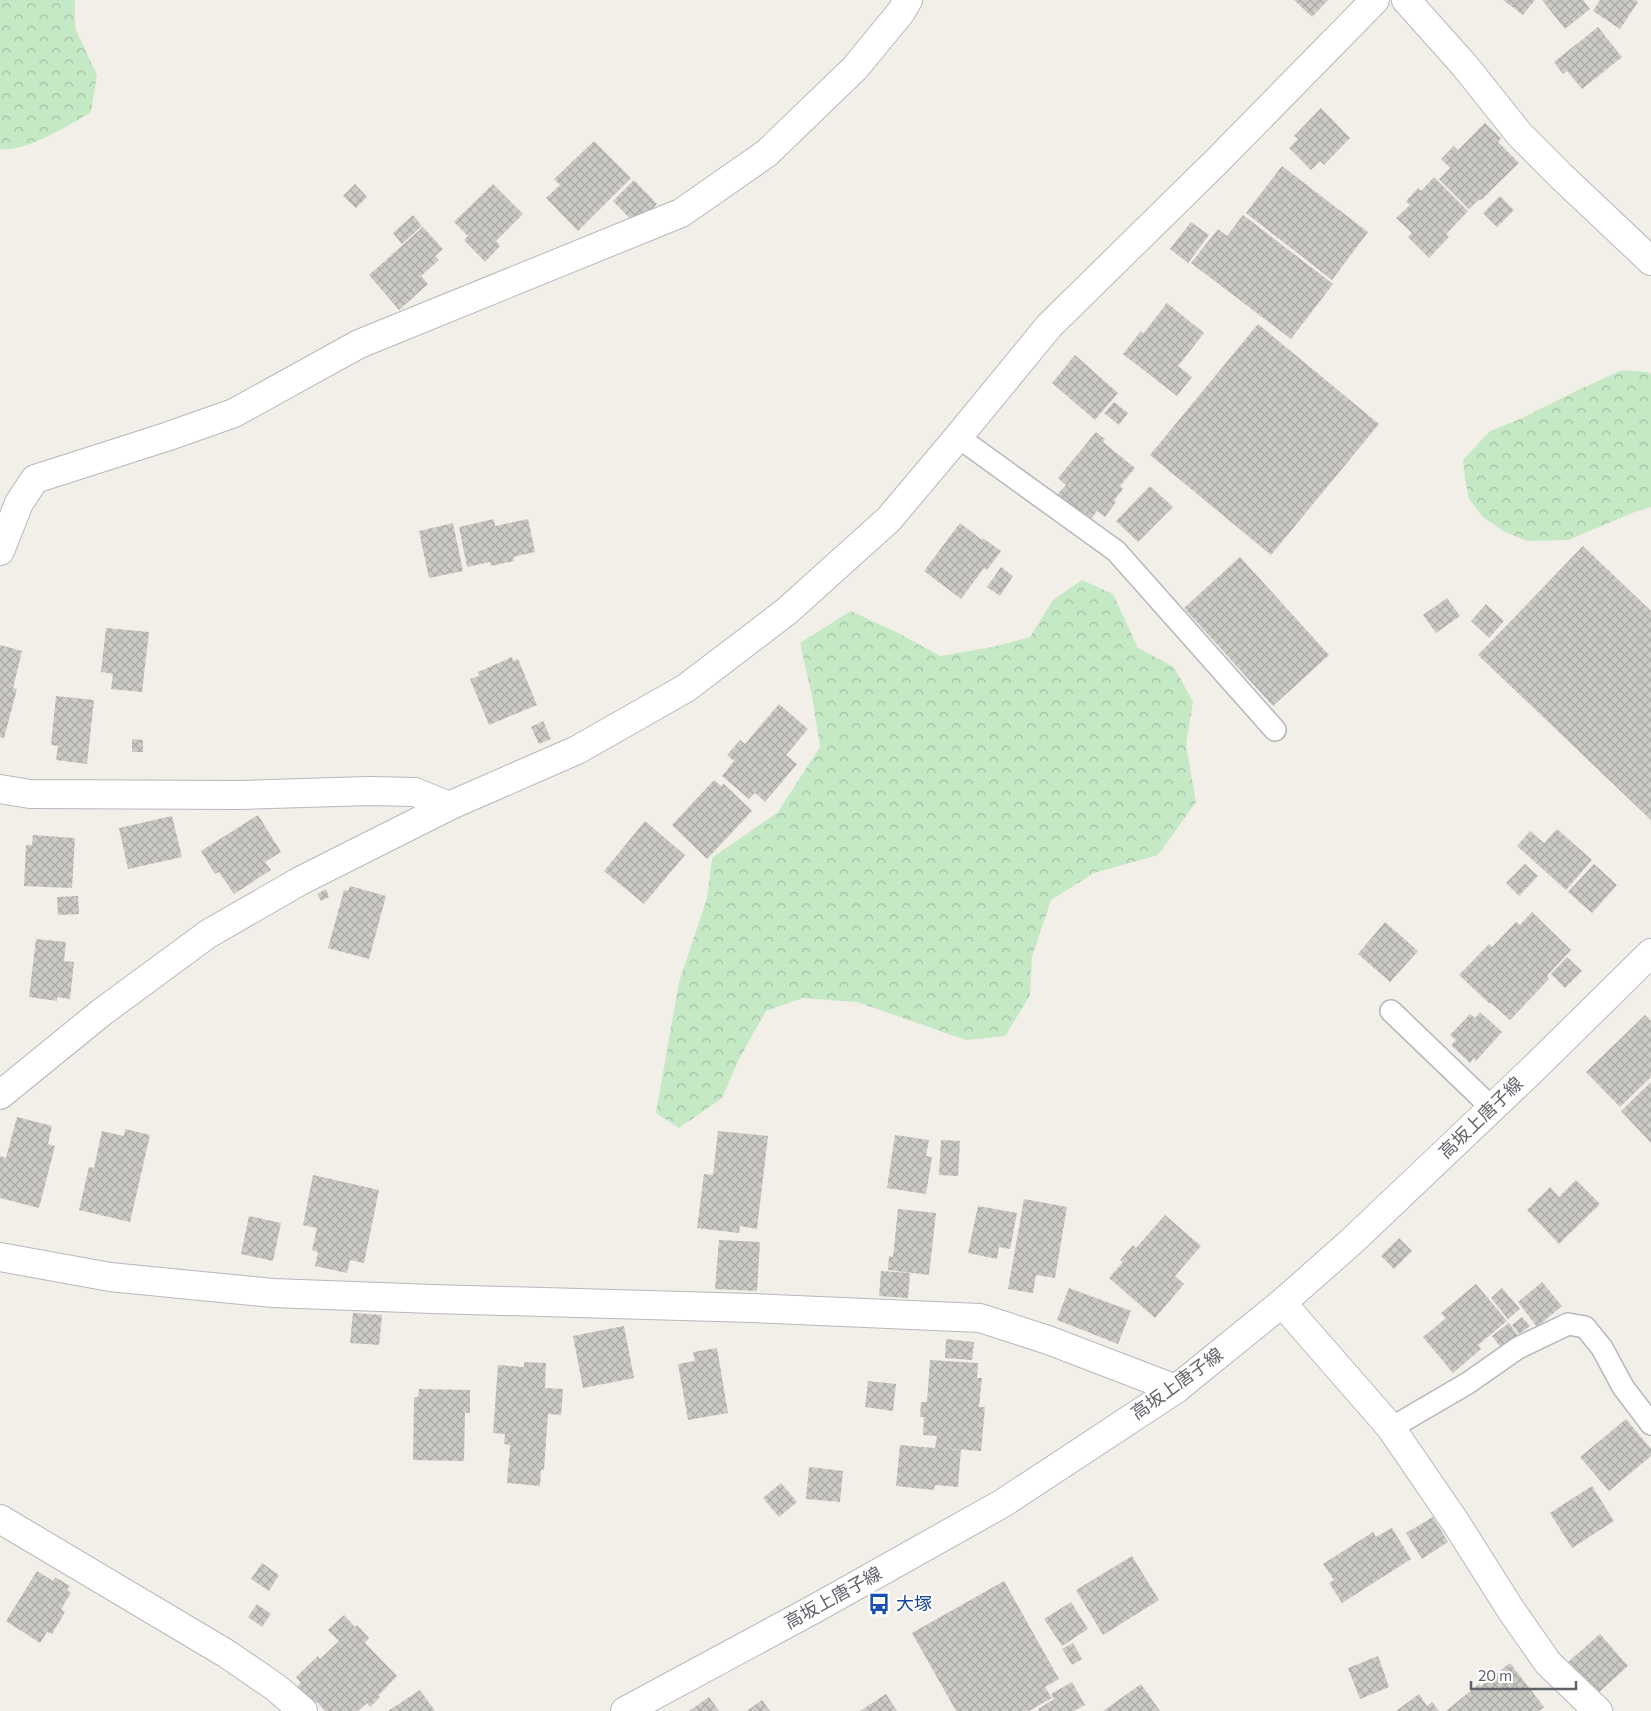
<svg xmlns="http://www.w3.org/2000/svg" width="1651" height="1711" font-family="Commissioner,'Noto Sans JP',sans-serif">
	<defs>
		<pattern id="forest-crowns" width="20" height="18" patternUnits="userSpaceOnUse" patternTransform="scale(1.25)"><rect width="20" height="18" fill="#c5e8c5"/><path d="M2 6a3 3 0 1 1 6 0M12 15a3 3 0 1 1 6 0" fill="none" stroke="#a3c0a4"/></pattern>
		<pattern id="building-cross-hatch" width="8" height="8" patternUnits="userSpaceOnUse" patternTransform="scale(1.25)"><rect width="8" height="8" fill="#cccac5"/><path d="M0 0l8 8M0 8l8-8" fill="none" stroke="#a9a8a4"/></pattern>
	</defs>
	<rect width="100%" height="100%" fill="#f1efe8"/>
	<!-- forest -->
	<path fill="url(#forest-crowns)" d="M 0,0 L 75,0 L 75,28 L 97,75 L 91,112 C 70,125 24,153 0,149 Z
		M 1622,370 L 1648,372 L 1651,375 L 1651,507 L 1635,512 L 1568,540 L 1527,541 L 1505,532 L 1483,517 L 1469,499 L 1465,479 L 1463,460 L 1490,431 L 1518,420 L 1578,390 Z
		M 1082,580 L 1113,594 L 1138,648 L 1174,667 L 1193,702 L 1186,745 L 1196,802 L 1158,855 L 1094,873 L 1051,900 L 1032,957 L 1030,995 L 1005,1036 L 966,1040 L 857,1002 L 803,998 L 766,1011 L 739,1059 L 722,1098 L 679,1128 L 656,1113 L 679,982 L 707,898 L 712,858 L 778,812 L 820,747 L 812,696 L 800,643 L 851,611 L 900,634 L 940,656 L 992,647 L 1030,637 L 1053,600 Z"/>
	<!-- building -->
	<path fill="url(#building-cross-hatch)" d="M 1294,0 L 1328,0 L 1312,17 Z
		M 1503,0 L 1535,0 L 1523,15 Z
		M 1542,0 L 1583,0 L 1590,9 L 1565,29 Z
		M 1600,0 L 1635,0 L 1638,2 L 1620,29 L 1593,11 Z
		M 1598,27 L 1622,57 L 1582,89 L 1567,71 L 1563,74 L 1554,62 Z
		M 1321,108 L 1350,138 L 1324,165 L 1320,161 L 1311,170 L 1289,148 L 1298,139 L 1294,136 Z
		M 1485,123 L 1501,138 L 1498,142 L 1519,163 L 1481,200 L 1480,199 L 1469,209 L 1439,179 L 1450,168 L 1441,159 L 1454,146 L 1458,150 Z
		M 594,141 L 631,178 L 578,231 L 546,198 L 560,185 L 554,179 Z
		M 1282,166 L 1368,232 L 1332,280 L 1246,213 Z
		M 1434,177 L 1468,211 L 1446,234 L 1449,237 L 1429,258 L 1408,237 L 1412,233 L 1396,218 L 1410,205 L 1406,201 L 1418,188 L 1421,191 Z
		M 634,180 L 657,204 L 636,225 L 613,201 Z
		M 355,184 L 367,197 L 356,208 L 343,196 Z
		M 493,184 L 523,214 L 496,241 L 500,246 L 485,262 L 464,240 L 468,236 L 454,222 Z
		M 1500,196 L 1514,210 L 1497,227 L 1483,213 Z
		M 413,215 L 422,226 L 402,244 L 393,233 Z
		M 1243,215 L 1333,284 L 1291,339 L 1191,263 L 1218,229 L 1227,236 Z
		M 1191,222 L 1209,235 L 1188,263 L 1170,249 Z
		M 423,227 L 443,249 L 435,256 L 439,260 L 421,276 L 428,284 L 399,310 L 369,275 Z
		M 1167,303 L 1204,333 L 1178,366 L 1192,377 L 1177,396 L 1123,354 L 1141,331 L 1143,334 Z
		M 1258,324 L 1379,424 L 1271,555 L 1150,455 Z
		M 1075,355 L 1118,393 L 1095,420 L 1052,383 Z
		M 1114,402 L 1128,413 L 1119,425 L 1104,413 Z
		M 1096,432 L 1105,439 L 1103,442 L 1135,468 L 1120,486 L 1123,489 L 1114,500 L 1116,502 L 1105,517 L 1097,511 L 1088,523 L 1056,496 L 1066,485 L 1058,478 Z
		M 1150,486 L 1173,507 L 1138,542 L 1116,521 Z
		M 494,519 L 495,526 L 528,519 L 535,552 L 513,557 L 514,561 L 491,566 L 490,562 L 467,567 L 459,527 Z
		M 453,523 L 463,571 L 429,578 L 419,531 Z
		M 960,523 L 982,540 L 983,538 L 1001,551 L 987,570 L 984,568 L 961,599 L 924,571 Z
		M 1583,546 L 1651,611 L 1651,820 L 1478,655 Z
		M 1240,557 L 1329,655 L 1273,706 L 1184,608 Z
		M 1001,567 L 1013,576 L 1000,596 L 987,587 Z
		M 1447,598 L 1460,616 L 1436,633 L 1423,615 Z
		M 1486,604 L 1504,621 L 1489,638 L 1471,621 Z
		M 106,628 L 149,632 L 142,692 L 111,689 L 113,674 L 101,672 Z
		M 0,645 L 22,651 L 13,688 L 17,689 L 4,738 L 0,737 Z
		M 512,657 L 513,661 L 518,659 L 537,705 L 489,725 L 470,679 L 479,676 L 478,672 Z
		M 56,696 L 94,700 L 87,764 L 56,760 L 58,746 L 51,745 Z
		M 779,704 L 808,729 L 786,755 L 797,764 L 765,802 L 755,793 L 749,799 L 722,776 L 734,761 L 727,755 L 740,740 L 745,744 Z
		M 543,721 L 551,739 L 539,744 L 531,727 Z
		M 132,739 L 143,740 L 143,752 L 132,752 Z
		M 714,780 L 721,786 L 724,784 L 752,811 L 707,859 L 672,825 Z
		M 258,815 L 281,852 L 265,862 L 271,870 L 234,894 L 219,872 L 215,874 L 201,851 Z
		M 172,816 L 182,857 L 128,869 L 119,828 Z
		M 645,821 L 685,855 L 644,904 L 604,871 Z
		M 1557,829 L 1592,860 L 1566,890 L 1517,846 L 1530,831 L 1544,843 Z
		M 33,835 L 75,838 L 72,888 L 24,886 L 26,845 L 32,845 Z
		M 1525,864 L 1538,876 L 1519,896 L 1506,883 Z
		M 1594,864 L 1617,885 L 1592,913 L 1568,892 Z
		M 350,886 L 386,896 L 369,959 L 328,948 L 344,890 L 348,891 Z
		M 326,889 L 329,897 L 321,901 L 317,894 Z
		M 78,896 L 79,914 L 58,915 L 57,897 Z
		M 1532,912 L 1571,950 L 1547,976 L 1549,979 L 1510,1020 L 1491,1003 L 1490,1004 L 1459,975 L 1489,944 L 1492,947 L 1516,922 L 1520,925 Z
		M 1385,922 L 1418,951 L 1390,982 L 1358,954 Z
		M 36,939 L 66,942 L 64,961 L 74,962 L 70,999 L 57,997 L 57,1001 L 29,997 Z
		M 1567,957 L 1582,971 L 1565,988 L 1551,974 Z
		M 1480,1012 L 1502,1032 L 1476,1061 L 1474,1058 L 1470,1063 L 1451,1045 L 1456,1040 L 1450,1035 L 1470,1014 L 1475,1018 Z
		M 1645,1015 L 1651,1021 L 1651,1077 L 1620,1107 L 1586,1072 Z
		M 1651,1082 L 1651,1143 L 1621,1111 Z
		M 17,1117 L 52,1126 L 48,1144 L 55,1146 L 39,1208 L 0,1198 L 0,1156 L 6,1158 Z
		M 125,1129 L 150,1135 L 130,1222 L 79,1210 L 89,1167 L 94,1168 L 102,1131 L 124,1136 Z
		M 718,1131 L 768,1136 L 757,1229 L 740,1226 L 739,1233 L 697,1228 L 704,1174 L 713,1175 Z
		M 895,1135 L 929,1140 L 926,1156 L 932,1157 L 926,1194 L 887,1188 Z
		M 941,1140 L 960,1141 L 958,1176 L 939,1175 Z
		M 313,1175 L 379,1190 L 364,1263 L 350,1260 L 347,1273 L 315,1266 L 318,1252 L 312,1250 L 317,1228 L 303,1225 Z
		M 1576,1180 L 1600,1204 L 1559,1244 L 1527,1210 L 1550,1187 L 1559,1197 Z
		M 1024,1199 L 1067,1207 L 1055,1278 L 1036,1275 L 1033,1293 L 1008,1289 Z
		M 978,1206 L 1017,1213 L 1010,1249 L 999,1247 L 997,1259 L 968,1253 Z
		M 898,1209 L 936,1213 L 929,1275 L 888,1270 L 889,1256 L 893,1257 Z
		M 1165,1215 L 1201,1246 L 1175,1276 L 1184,1284 L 1155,1318 L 1109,1278 L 1123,1262 L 1120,1260 L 1133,1245 L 1136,1248 Z
		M 249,1216 L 281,1223 L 273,1261 L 241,1254 Z
		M 1399,1238 L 1412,1251 L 1394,1269 L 1381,1256 Z
		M 719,1240 L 760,1242 L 757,1291 L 715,1289 Z
		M 881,1271 L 910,1273 L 908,1298 L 879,1296 Z
		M 1542,1282 L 1562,1306 L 1537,1327 L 1518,1302 Z
		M 1476,1284 L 1507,1321 L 1478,1345 L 1481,1349 L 1453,1373 L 1423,1337 L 1446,1318 L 1441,1313 Z
		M 1069,1288 L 1131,1311 L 1118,1344 L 1057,1320 Z
		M 1502,1288 L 1520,1309 L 1508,1319 L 1491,1298 Z
		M 353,1313 L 382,1315 L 379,1345 L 350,1343 Z
		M 1522,1317 L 1530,1326 L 1519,1334 L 1512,1325 Z
		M 1509,1323 L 1519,1337 L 1502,1349 L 1492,1336 Z
		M 624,1326 L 634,1378 L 583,1388 L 573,1336 Z
		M 946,1339 L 974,1342 L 972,1360 L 945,1358 Z
		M 717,1348 L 728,1413 L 688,1420 L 678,1364 L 695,1361 L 693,1352 Z
		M 930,1360 L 978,1363 L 977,1378 L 982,1378 L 979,1407 L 985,1407 L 981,1451 L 940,1448 L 961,1450 L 958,1487 L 935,1485 L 934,1490 L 896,1486 L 900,1445 L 935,1448 L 937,1436 L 923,1435 L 924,1417 L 920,1417 L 921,1402 L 927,1402 Z
		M 524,1362 L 546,1363 L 545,1388 L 563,1389 L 561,1415 L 548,1414 L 544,1470 L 541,1470 L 540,1486 L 507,1483 L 510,1445 L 504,1444 L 505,1434 L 493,1433 L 498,1365 L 524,1367 Z
		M 868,1381 L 896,1384 L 893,1411 L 865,1407 Z
		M 419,1389 L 470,1390 L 470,1413 L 465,1413 L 464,1461 L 413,1460 L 414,1397 L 418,1397 Z
		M 1626,1419 L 1651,1449 L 1651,1456 L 1609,1491 L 1580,1457 Z
		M 809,1467 L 843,1471 L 840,1502 L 806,1499 Z
		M 781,1483 L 797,1502 L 779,1517 L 763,1498 Z
		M 1592,1486 L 1614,1521 L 1572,1548 L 1550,1513 Z
		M 1433,1517 L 1448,1542 L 1422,1559 L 1406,1533 Z
		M 1392,1528 L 1411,1559 L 1342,1603 L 1329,1583 L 1334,1580 L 1323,1564 L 1373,1532 L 1376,1537 Z
		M 1132,1556 L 1159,1600 L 1103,1635 L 1076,1590 Z
		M 262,1563 L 279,1575 L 269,1591 L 251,1579 Z
		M 37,1571 L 53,1581 L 55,1577 L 70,1586 L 67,1590 L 71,1593 L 61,1609 L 65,1612 L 52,1634 L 47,1632 L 40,1643 L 6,1621 Z
		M 1004,1581 L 1059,1679 L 1045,1687 L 1052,1698 L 1029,1711 L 956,1711 L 912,1633 Z
		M 1071,1602 L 1088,1629 L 1062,1646 L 1044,1619 Z
		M 257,1604 L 271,1614 L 262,1627 L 248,1617 Z
		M 344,1615 L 355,1627 L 357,1625 L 369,1638 L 365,1643 L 397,1676 L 379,1695 L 380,1697 L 370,1707 L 367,1703 L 358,1711 L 325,1711 L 317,1702 L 311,1708 L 294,1690 L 301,1683 L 296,1677 L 318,1656 L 320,1659 L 339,1641 L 328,1630 Z
		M 1600,1634 L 1628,1666 L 1596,1695 L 1567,1663 Z
		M 1073,1643 L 1082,1659 L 1072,1665 L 1062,1649 Z
		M 1378,1656 L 1389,1687 L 1360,1699 L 1348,1668 Z
		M 1510,1663 L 1544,1707 L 1539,1711 L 1446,1711 L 1479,1684 L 1481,1686 Z
		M 1072,1682 L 1085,1705 L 1074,1711 L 1039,1711 L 1038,1709 L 1054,1699 L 1051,1694 Z
		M 1141,1684 L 1160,1711 L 1103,1711 Z
		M 420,1690 L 435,1711 L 388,1711 Z
		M 886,1694 L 897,1711 L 860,1711 Z
		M 1419,1694 L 1427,1706 L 1432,1702 L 1439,1711 L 1396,1711 Z
		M 709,1697 L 719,1711 L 689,1711 Z
		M 762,1700 L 770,1711 L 747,1711 Z"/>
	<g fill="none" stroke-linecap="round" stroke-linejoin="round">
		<!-- lane casing -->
		<g stroke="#b5b8bc" stroke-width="24">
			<path id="lane" d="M 958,437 L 1116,551 L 1275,730
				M 1391,1011 L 1492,1108
				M 1391,1428 L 1468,1383 L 1518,1348 L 1568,1324 L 1585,1327 L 1602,1348 L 1623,1387 L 1651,1424"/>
		</g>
		<!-- street casing -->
		<g stroke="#b5b8bc" stroke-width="30">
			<path id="street" d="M 1406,0 L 1465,66 L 1520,135 L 1561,176 L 1651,261
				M 0,551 L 19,503 L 35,479 L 166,437 L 234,413 L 359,344 L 681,213 L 767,153 L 855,68 L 901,12 L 908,0
				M 0,789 L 30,794 L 241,795 L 369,791 L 415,792 L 449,806
				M 0,1095 L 102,1012 L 208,934 L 300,881 L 449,806 L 577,750 L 686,688 L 787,611 L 889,519 L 958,437 L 1049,326 L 1217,161 L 1375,0
				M 0,1257 L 110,1277 L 273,1293 L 433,1299 L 752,1308 L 980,1318 L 1048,1340 L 1176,1389
				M 1282,1303 L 1391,1428 L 1456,1523 L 1511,1610 L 1548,1663 L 1598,1711
				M 0,1519 L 227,1654 L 275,1687 L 303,1711"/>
		</g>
		<!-- secondary casing -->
		<g stroke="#b6babf" stroke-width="30">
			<path id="secondary" d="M 625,1711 L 816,1608 L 1003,1503 L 1176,1389 L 1282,1303 L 1352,1241 L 1532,1070 L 1651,953"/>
		</g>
		<!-- lane -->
		<use href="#lane" stroke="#fff" stroke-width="21"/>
		<!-- street -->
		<use href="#street" stroke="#fff" stroke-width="28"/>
		<!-- secondary -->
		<use href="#secondary" stroke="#fff" stroke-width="28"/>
	</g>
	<!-- icons -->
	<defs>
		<g id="bus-bare" transform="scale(1.725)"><path d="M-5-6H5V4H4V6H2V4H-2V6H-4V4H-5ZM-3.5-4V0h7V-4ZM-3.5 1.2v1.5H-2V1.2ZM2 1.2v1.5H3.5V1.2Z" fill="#1a4fb4" stroke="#fff" stroke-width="2.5" paint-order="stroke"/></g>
	</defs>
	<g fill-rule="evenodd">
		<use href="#bus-bare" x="879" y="1604"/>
	</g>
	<g text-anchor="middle" stroke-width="4" stroke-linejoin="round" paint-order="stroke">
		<!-- street labels -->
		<g font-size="18" fill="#5f6368" stroke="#fff">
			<text transform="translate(1481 1118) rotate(-44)" y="6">高坂上唐子線</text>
			<text transform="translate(1177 1384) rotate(-36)" y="6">高坂上唐子線</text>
			<text transform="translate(833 1598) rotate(-29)" y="6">高坂上唐子線</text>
		</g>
		<!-- transit labels -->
		<g font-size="18" fill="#164399" stroke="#fff" text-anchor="start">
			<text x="896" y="1610">大塚</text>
		</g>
	</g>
	<!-- scale -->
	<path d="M1471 1681v8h105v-8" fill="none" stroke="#5f6368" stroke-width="2.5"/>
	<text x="1478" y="1681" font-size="15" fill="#5f6368" stroke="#ffffff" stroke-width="4" paint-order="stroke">20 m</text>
</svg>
